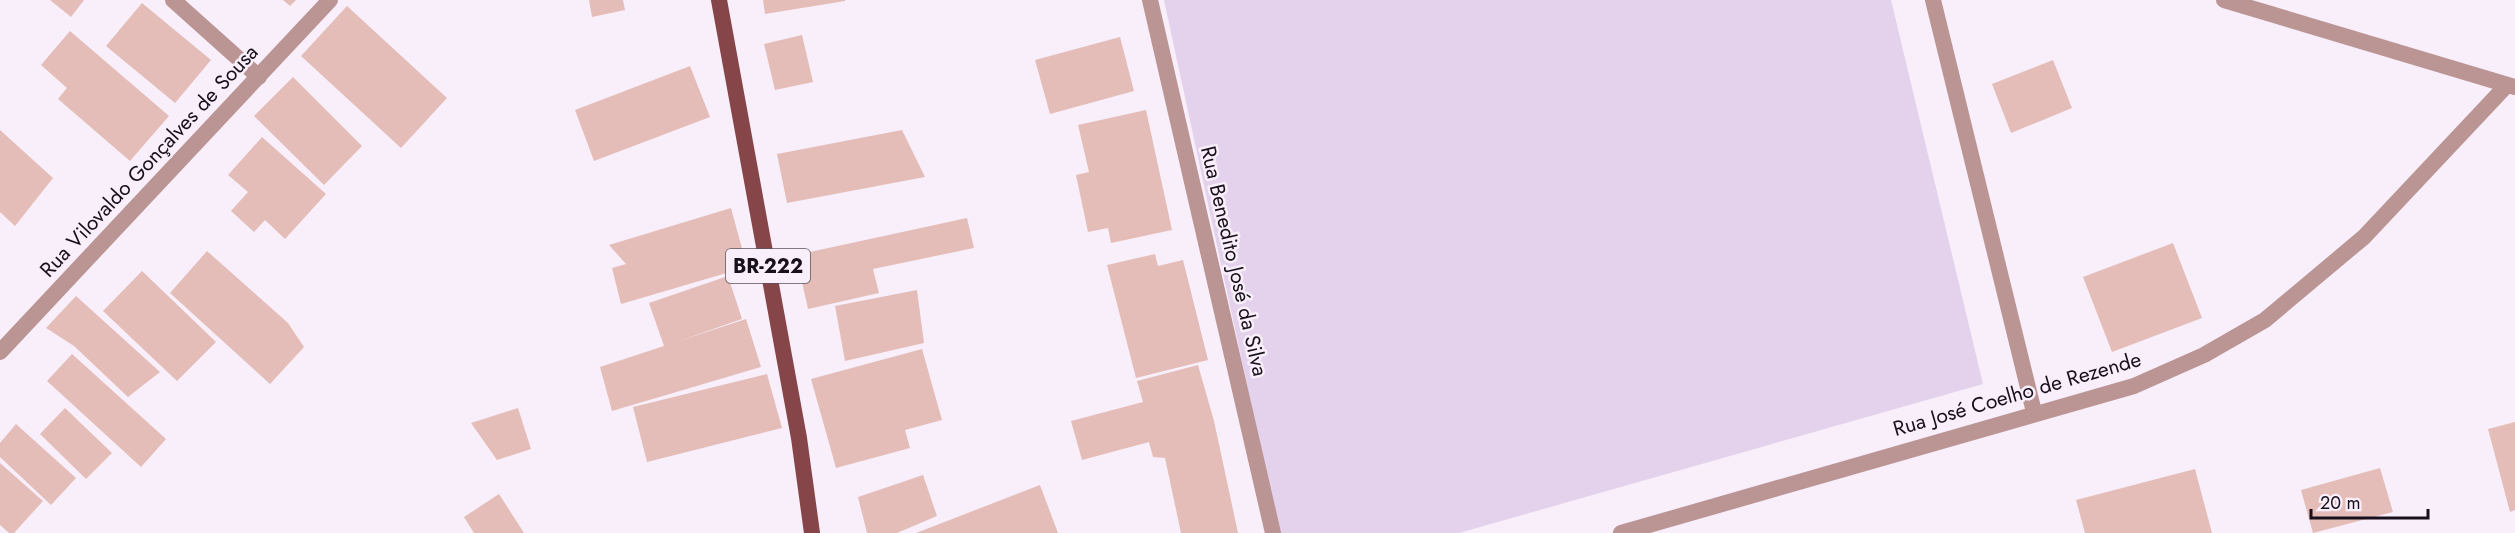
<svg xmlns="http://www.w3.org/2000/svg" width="2515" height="533" font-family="Jost,sans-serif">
	<rect width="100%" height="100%" fill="#f8effb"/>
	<!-- green -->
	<path fill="#e4d1eb" d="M 1164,0 L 1891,0 L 1983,384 L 1459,533 L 1279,533 Z"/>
	<!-- building -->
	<path fill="#e4bdb8" d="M 50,0 L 84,0 L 71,17 Z
		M 283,0 L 296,0 L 290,6 Z
		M 589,0 L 623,0 L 625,10 L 592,17 Z
		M 763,0 L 845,0 L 845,1 L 765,14 Z
		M 142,3 L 211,60 L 175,103 L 106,46 Z
		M 347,6 L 447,98 L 401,148 L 301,56 Z
		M 70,31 L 169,116 L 130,161 L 58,99 L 67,88 L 41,65 Z
		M 802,35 L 813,82 L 775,90 L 764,44 Z
		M 1120,37 L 1134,91 L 1050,114 L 1035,60 Z
		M 2053,60 L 2072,108 L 2011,133 L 1992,84 Z
		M 690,66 L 710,117 L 594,161 L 575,110 Z
		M 293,77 L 362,146 L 324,185 L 254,116 Z
		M 1146,110 L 1172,230 L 1111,243 L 1108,228 L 1088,232 L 1076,175 L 1089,172 L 1078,125 Z
		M 0,130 L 53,178 L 15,226 L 0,212 Z
		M 902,130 L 925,177 L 787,203 L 777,154 Z
		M 262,137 L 326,194 L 285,239 L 265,220 L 254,232 L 231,211 L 248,192 L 228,175 Z
		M 731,208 L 747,267 L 621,304 L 612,268 L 626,264 L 609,245 Z
		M 967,218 L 974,248 L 873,269 L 879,293 L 808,309 L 796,255 Z
		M 2173,243 L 2202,318 L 2112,352 L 2083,277 Z
		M 207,251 L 288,323 L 304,347 L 270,384 L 170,293 Z
		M 1155,254 L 1158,266 L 1183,260 L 1208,360 L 1136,378 L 1107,265 Z
		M 142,271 L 216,342 L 177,381 L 103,311 Z
		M 728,276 L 742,319 L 679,341 L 746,319 L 761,367 L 612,411 L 600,367 L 664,346 L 649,303 Z
		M 917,290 L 924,343 L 845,361 L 835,306 Z
		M 76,296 L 160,372 L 128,397 L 74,346 L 46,328 Z
		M 922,349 L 942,420 L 905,430 L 910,448 L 836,468 L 811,379 Z
		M 72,354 L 166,439 L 141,467 L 47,381 Z
		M 1198,365 L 1214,421 L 1238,533 L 1181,533 L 1165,458 L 1153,457 L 1149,442 L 1082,460 L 1071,421 L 1143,402 L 1137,381 Z
		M 767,374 L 782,428 L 647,462 L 633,407 Z
		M 65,408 L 112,453 L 86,479 L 40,434 Z
		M 518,408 L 531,449 L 497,460 L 471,423 Z
		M 2515,422 L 2515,510 L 2510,512 L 2488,429 Z
		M 16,424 L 76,478 L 51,505 L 0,457 L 0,443 Z
		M 0,463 L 43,501 L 14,533 L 9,533 L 0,525 Z
		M 2380,468 L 2393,512 L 2313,533 L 2301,490 Z
		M 2195,469 L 2212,533 L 2085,533 L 2076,500 Z
		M 923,475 L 937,516 L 897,533 L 867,533 L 858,497 Z
		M 1040,485 L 1058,533 L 916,533 Z
		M 499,494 L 524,533 L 474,533 L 464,517 Z"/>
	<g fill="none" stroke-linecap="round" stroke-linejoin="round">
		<!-- minor -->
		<path stroke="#bb9494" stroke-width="16" d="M 173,0 L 259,77
			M 1150,0 L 1273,533
			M 1933,0 L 2034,412
			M 2224,0 L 2515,87
			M 0,352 L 330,0
			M 1621,533 L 2134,386 L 2204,355 L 2265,320 L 2364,237 L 2507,85"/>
		<!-- primary -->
		<path stroke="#864548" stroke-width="16" d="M 719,0 L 799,438 L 812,533"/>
	</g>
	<g text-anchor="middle" stroke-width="5" stroke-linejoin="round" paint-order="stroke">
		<!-- shield labels -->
		<rect fill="#f8effb" stroke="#5b535e" stroke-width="1.5" x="726" y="249" width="84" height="34" rx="4.5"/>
		<g font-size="20" font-weight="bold" fill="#18101b">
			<text x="768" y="273">BR-222</text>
		</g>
		<!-- street labels -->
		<g font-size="21" fill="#18101b" stroke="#f8effb">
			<text transform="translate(149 161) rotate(-47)" y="7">Rua Vilovaldo Gonçalves de Sousa</text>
			<text transform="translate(1234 261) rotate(77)" y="7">Rua Benedito José da Silva</text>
			<text transform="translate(2017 394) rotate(-16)" y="7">Rua José Coelho de Rezende</text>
		</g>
	</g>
	<!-- scale -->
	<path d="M2311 509v9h117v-9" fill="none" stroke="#18101b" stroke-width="3"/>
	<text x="2320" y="509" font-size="18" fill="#18101b" stroke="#f8effb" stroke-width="4.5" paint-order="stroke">20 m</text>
</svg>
